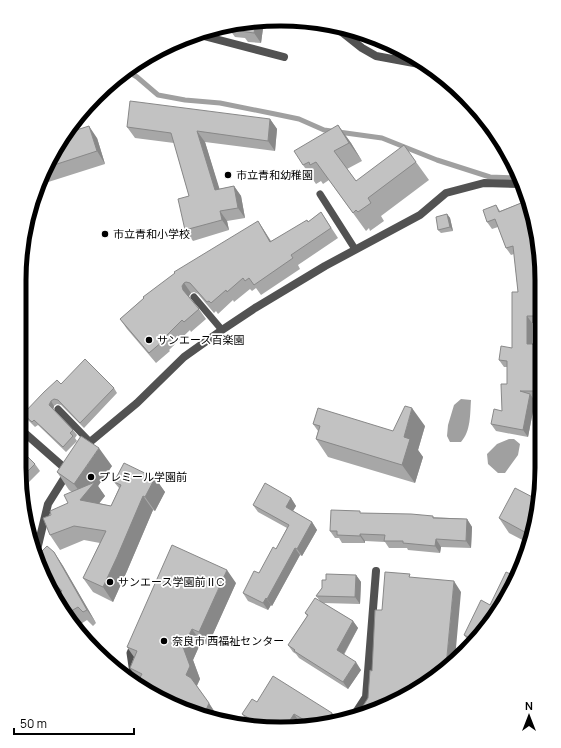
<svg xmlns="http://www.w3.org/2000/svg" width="561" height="748" font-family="Manrope,'Noto Sans JP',sans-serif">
	<rect width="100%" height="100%" fill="#fff"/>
	<!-- water -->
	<path fill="#a0a0a0" d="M 461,399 L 471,400 C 470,414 471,431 461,442 L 450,442 L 447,436 L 448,425 L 454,405 Z
		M 509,439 L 514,439 L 520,444 L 518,455 L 505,473 L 498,473 L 488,464 L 487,454 L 497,444 Z"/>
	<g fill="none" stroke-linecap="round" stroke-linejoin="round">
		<!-- stream -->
		<path stroke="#a0a0a0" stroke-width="5" d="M 127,71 L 137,77 L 158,95 L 185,100 L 220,103 L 275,114 L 299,119 L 324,130 L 382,138 L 437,160 L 490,177 L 519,178"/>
		<!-- lane -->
		<path stroke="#525252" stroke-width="7" d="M 320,194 L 355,249
			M 194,297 L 222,330
			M 58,409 L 90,442
			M 134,680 L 130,653 L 134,644"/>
		<!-- street -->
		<path stroke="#525252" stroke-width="8" d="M 333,25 L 362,48 L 376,56 L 430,66
			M 196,34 L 284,57
			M 19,428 L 68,471
			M 84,450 L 90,442 L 137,403 L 184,357 L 222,330 L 255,308 L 325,266 L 420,215 L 446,193 L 484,183 L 522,184
			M 36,554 L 48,504 L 68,472
			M 353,717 L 366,697 L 376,571"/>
	</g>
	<!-- wall -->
	<path fill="#a7a7a7" d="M 264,21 L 261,43 L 248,42 L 245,38 L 235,37 L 232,33 L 217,31 L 215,28 L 229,24 Z
		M 144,58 L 143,65 L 134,64 L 135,63 Z
		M 270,119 L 277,129 L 275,151 L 205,142 L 219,189 L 234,186 L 241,196 L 245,218 L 227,221 L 229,230 L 193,241 L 185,230 L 189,196 L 174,143 L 135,138 L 127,127 Z
		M 338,125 L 351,143 L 362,161 L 347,169 L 356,181 L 416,162 L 429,180 L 381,216 L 384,221 L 370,231 L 369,228 L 366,231 L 329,180 L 323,184 L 321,181 L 316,184 L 303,165 Z
		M 67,133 L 97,138 L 105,164 L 42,184 Z
		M 526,201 L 531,207 L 540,247 L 540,323 L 532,323 L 532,344 L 540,344 L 540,398 L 533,398 L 535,401 L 528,437 L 496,431 L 491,424 L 502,411 L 507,384 L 507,367 L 504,367 L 499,360 L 512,348 L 518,292 L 514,254 L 511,255 L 506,248 L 498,227 L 492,229 L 487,222 L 496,205 L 500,211 Z
		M 321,212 L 338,238 L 298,265 L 300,269 L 261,295 L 256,288 L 252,291 L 250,289 L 234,302 L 233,300 L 218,314 L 216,311 L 214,313 L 198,294 L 194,292 L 191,293 L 189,296 L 190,298 L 199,309 L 206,319 L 191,332 L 190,330 L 169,350 L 170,351 L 156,363 L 127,329 L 120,319 L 144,298 L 258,221 L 271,241 L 308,222 Z
		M 447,214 L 450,218 L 453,231 L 441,233 L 438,230 Z
		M 61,384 L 114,388 L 117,393 L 84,428 L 61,405 L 57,404 L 54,406 L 53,410 L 73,430 L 77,435 L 75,438 L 77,441 L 66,452 L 38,425 L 35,427 L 27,419 L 23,414 Z
		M 313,424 L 393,431 L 425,426 L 418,450 L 423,457 L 415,483 L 328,457 L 316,439 L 318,431 Z
		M 35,464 L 40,471 L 27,484 L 20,477 L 19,468 Z
		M 112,466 L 98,486 L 105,496 L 99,503 L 111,506 L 119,488 L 114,482 L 155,478 L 165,492 L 155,511 L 153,510 L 127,571 L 113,602 L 93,592 L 83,578 L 100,543 L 84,540 L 60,550 L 50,535 L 51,515 L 68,503 L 72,492 L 69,490 L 57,472 Z
		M 291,498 L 296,506 L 293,511 L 312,522 L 317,530 L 302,556 L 300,555 L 272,606 L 271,605 L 268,610 L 248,601 L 243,593 L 259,573 L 276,549 L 287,528 L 258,512 L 253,505 Z
		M 540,501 L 530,544 L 509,533 L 499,518 Z
		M 24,507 L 28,512 L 25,514 Z
		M 362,513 L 467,519 L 472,527 L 471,548 L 441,547 L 440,553 L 408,550 L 407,548 L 389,548 L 385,542 L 365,541 L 365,543 L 342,543 L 339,538 L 335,538 L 330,531 Z
		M 54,552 L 63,566 L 96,623 L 93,626 L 87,620 L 76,627 L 54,598 L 59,592 L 49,581 L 44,575 L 37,556 Z
		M 356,575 L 361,582 L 360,604 L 323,603 L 353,621 L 358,628 L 344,655 L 361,670 L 348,689 L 299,658 L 296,654 L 293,652 L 288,645 L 307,616 L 305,613 L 320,601 L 316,596 L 322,588 L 326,580 Z
		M 236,583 L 208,645 L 201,642 L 193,660 L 200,679 L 197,686 L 218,717 L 217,720 L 165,702 L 141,685 L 130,668 L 134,657 L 127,647 Z
		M 490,605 L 477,640 L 471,645 L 464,635 Z
		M 257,702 L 332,713 L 337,720 L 308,726 L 299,721 L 294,728 L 255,726 L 247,721 L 242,714 Z"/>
	<!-- shaded-wall -->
	<path fill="#888" d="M 256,21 L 264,21 L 261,43 L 254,33 Z
		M 144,58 L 143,65 L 140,61 Z
		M 270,119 L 277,129 L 275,151 L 268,141 Z
		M 338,125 L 351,143 L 362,161 L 349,143 Z
		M 89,126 L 97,138 L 105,164 L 97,151 Z
		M 197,131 L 205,142 L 223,200 L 215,190 Z
		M 234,186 L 241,196 L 245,218 L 238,208 Z
		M 526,201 L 531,207 L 534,221 Z
		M 220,211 L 227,221 L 229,230 L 222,220 Z
		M 447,214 L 450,218 L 453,231 L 450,227 Z
		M 258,221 L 265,232 L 277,252 L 270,242 Z
		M 184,283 L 191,293 L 189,296 L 190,300 L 183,290 L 182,286 Z
		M 527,316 L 532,323 L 532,350 L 527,344 Z
		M 536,370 L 540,376 L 540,397 L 535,391 Z
		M 530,394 L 535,401 L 528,437 L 523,430 Z
		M 51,401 L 54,406 L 53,410 L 49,405 Z
		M 412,408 L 425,426 L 418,450 L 423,457 L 415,483 L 402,465 L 404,437 Z
		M 99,448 L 112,466 L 98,486 L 105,496 L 90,515 L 80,500 L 83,496 L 74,484 Z
		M 155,478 L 165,492 L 155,511 L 145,497 Z
		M 143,496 L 153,510 L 127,571 L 113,602 L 103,587 Z
		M 291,498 L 296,506 L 291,514 L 286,507 Z
		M 467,519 L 472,527 L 471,548 L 466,541 Z
		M 312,522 L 317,530 L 302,556 L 297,549 Z
		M 360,534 L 365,541 L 365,543 L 360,536 Z
		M 436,539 L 441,547 L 440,553 L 435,546 Z
		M 295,548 L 300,555 L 272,606 L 267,599 Z
		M 54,552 L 63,566 L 96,623 L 87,610 Z
		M 227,570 L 236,583 L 208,645 L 199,632 Z
		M 356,575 L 361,582 L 360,604 L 355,597 Z
		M 454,581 L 461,592 L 455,659 L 446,667 Z
		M 266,598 L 271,605 L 268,610 L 263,603 Z
		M 353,621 L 358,628 L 342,657 L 337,650 Z
		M 192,629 L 201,642 L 193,660 L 200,679 L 195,689 L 186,675 L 183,647 Z
		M 356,662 L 361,670 L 348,689 L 343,682 Z
		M 209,703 L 218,717 L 217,720 L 204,715 Z
		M 332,713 L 337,721 L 326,723 Z
		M 294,714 L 299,721 L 294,728 L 285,728 Z"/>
	<!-- building -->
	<path fill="#c2c2c2" stroke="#888" d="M 256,21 L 254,33 L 240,31 L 241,28 L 228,26 L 228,25 L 229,24 Z
		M 130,101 L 270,119 L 268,141 L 197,131 L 215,190 L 234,186 L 238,208 L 220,211 L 222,220 L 185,230 L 178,199 L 189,196 L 171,133 L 127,127 Z
		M 338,125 L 349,143 L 334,151 L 356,181 L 404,145 L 416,162 L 368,198 L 371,203 L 358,212 L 356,210 L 353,213 L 316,162 L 310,165 L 309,162 L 303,165 L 294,151 Z
		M 89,126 L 97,151 L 51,166 L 67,133 Z
		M 526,201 L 534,221 L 540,247 L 540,316 L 527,316 L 527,344 L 540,344 L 540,371 L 536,370 L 535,391 L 520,391 L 530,394 L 523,430 L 491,424 L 494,409 L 502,411 L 501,384 L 507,384 L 507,361 L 499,360 L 501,346 L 512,348 L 512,292 L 518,292 L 513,246 L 506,248 L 495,219 L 487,222 L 483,210 L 496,205 L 499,212 Z
		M 321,212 L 331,228 L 291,255 L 293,258 L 254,285 L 249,278 L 245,281 L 243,278 L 227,292 L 226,290 L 211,303 L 209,301 L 207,302 L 190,283 L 186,282 L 184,283 L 182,286 L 183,290 L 199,309 L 184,322 L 182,320 L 162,340 L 163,341 L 149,353 L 120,319 L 144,298 L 143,297 L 175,273 L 174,272 L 258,221 L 270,242 L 307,220 L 308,222 Z
		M 447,214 L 450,227 L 438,230 L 436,217 Z
		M 85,359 L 114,388 L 80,423 L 58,400 L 54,399 L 51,401 L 49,405 L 51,407 L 73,430 L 70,433 L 73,436 L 63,447 L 34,420 L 32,422 L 23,414 L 44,392 L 57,380 L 61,384 Z
		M 405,406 L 412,408 L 404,437 L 410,439 L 402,465 L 316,439 L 320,426 L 313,424 L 318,408 L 393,431 Z
		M 81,436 L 99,448 L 74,484 L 57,472 Z
		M 19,448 L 35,464 L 22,477 L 20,475 L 19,468 Z
		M 124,463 L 155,478 L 145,497 L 143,496 L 117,557 L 103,587 L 83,578 L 106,531 L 74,526 L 50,535 L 43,518 L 51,515 L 50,511 L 68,503 L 64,495 L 95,482 L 80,500 L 111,506 L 121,485 L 114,482 Z
		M 265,483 L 291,498 L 286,507 L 312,522 L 297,549 L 295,548 L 267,599 L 266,598 L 263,603 L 243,593 L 254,571 L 259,573 L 273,547 L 276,549 L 289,525 L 253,505 Z
		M 515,488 L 540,501 L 532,536 L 499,518 Z
		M 331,510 L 360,511 L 360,513 L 411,514 L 433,516 L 433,518 L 467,519 L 466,541 L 436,539 L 435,546 L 403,543 L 403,541 L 384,541 L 385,535 L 360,534 L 360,536 L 337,535 L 337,531 L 330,531 Z
		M 172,545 L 227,570 L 199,632 L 192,629 L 183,647 L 190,666 L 186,675 L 191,678 L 209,703 L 204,715 L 165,702 L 151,692 L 153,687 L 138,681 L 142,674 L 130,668 L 137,651 L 127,647 Z
		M 47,546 L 54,552 L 87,610 L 83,612 L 78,607 L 66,614 L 54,598 L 53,596 L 62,591 L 43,571 L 37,556 Z
		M 385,572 L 410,574 L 409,577 L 454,581 L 446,667 L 426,685 L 365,715 L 356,717 L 368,698 L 370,670 L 372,671 L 375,610 L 382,610 Z
		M 506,572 L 517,577 L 507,598 L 476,641 L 464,635 L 481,600 L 490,605 Z
		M 326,574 L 356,575 L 355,597 L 316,596 L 322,588 L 322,580 L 326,580 Z
		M 315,598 L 353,621 L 337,650 L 356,662 L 343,682 L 294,651 L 295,650 L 288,645 L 308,615 L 305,613 Z
		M 273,676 L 332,713 L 326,723 L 313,725 L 294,714 L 285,728 L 262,726 L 242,714 L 252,699 L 257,702 Z"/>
	<!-- markers -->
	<g fill="#000" stroke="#fff" stroke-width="1.5">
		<circle cx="228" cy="175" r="4"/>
		<circle cx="105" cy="234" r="4"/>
		<circle cx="149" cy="340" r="4"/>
		<circle cx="91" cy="477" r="4"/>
		<circle cx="110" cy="582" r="4"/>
		<circle cx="164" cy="641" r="4"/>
	</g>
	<g text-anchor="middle" stroke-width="3.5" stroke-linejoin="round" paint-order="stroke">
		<!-- poi labels -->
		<g font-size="11" fill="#000" stroke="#fff" text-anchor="start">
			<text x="236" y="179">市立青和幼稚園</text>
			<text x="113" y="238">市立青和小学校</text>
			<text x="157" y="344">サンエース百楽園</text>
			<text x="99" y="481">プレミール学園前</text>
			<text x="118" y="586">サンエース学園前ⅡC</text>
			<text x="172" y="645">奈良市 西福祉センター</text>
		</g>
	</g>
	<!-- crop -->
	<path d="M0 0H561V748H0ZM280 26H281A254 254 0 0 1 535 280V468A254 254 0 0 1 281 722H280A254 254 0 0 1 26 468V280A254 254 0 0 1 280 26Z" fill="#fff" fill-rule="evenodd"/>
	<path fill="none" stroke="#000" stroke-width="5" d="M280 26H281A254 254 0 0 1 535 280V468A254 254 0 0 1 281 722H280A254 254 0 0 1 26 468V280A254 254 0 0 1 280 26Z"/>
	<!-- north arrow -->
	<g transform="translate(529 716)" stroke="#ffffff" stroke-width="3" paint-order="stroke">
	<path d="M0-3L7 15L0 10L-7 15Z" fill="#000000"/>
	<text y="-6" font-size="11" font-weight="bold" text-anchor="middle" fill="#000000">N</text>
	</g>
	<!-- scale -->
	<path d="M14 728v6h120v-6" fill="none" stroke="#000000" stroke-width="2"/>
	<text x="20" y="728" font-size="12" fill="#000000" stroke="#ffffff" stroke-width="3" paint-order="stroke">50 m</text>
</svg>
